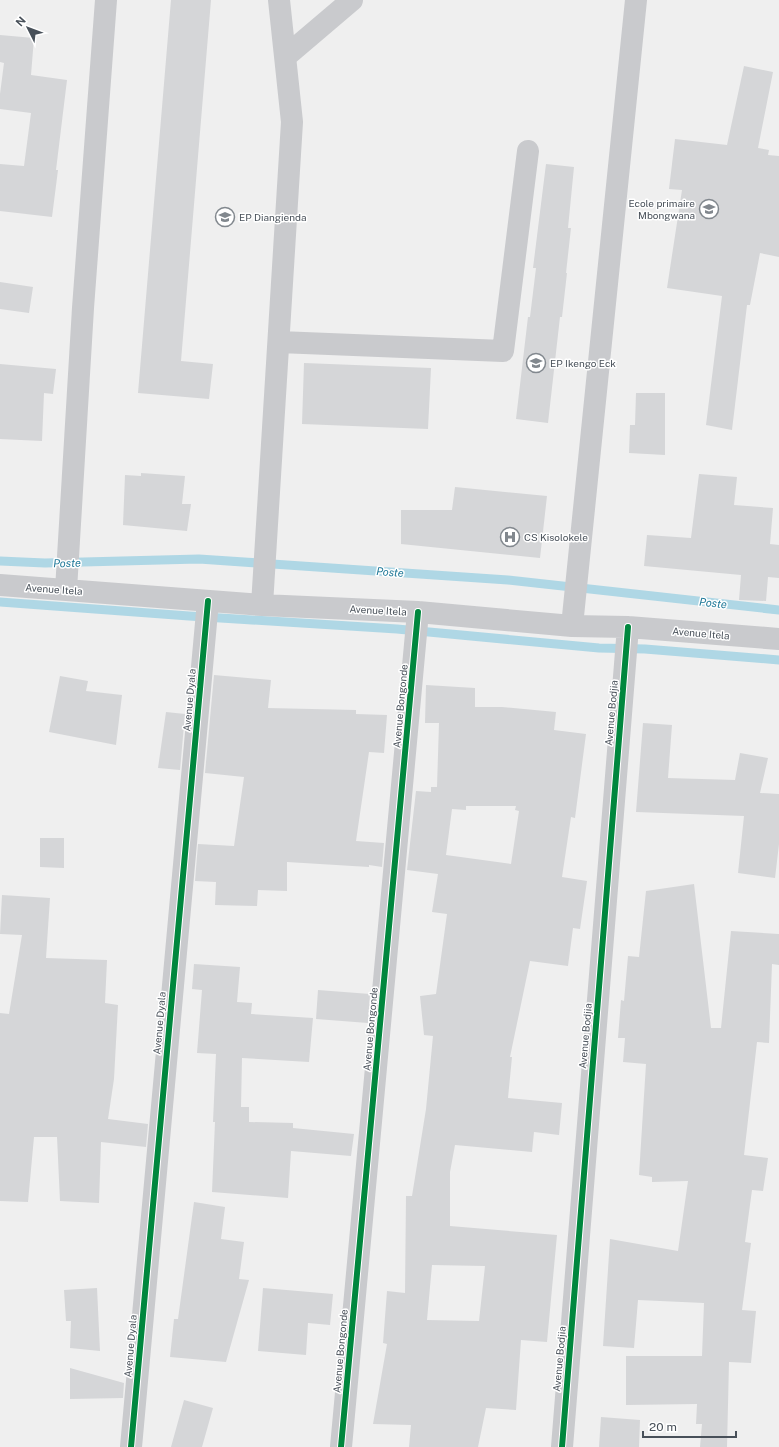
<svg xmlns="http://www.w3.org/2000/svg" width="779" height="1447" font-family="'Public Sans',sans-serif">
	<rect width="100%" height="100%" fill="#efefef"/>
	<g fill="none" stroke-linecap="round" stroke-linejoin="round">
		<!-- stream -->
		<path stroke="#afd7e5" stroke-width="9" d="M 0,561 L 45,563 L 199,559 L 508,580 L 779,610
			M 0,602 L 189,616 L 397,629 L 599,648 L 645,649 L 779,660"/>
	</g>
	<!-- building -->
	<path fill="#d5d6d8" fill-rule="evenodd" d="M 171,0 L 211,0 L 181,361 L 213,364 L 209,399 L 138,393 Z
		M 0,35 L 34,38 L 31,75 L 67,80 L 56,170 L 58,170 L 52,217 L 0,211 L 0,164 L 24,166 L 31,113 L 0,109 L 0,94 L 4,63 L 0,62 Z
		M 744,66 L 773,72 L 758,148 L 769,150 L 768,155 L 779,156 L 779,257 L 760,253 L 750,305 L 747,305 L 732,430 L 706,425 L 722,296 L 667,288 L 682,190 L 669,189 L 675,139 L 727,145 Z
		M 546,164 L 574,167 L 568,228 L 571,228 L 566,273 L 567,273 L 562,317 L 560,317 L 548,423 L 516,419 L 528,317 L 530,317 L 536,268 L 533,268 Z
		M 0,282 L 33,287 L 29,313 L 0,309 Z
		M 304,363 L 431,368 L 428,429 L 302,424 Z
		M 0,364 L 56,369 L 53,394 L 44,393 L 42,441 L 0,439 Z
		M 636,393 L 665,393 L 665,455 L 629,453 L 630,425 L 635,425 Z
		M 141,473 L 185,476 L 182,504 L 191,504 L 187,531 L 123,525 L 125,475 L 141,476 Z
		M 699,474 L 737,477 L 734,505 L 773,508 L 770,544 L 779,545 L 779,578 L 768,577 L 766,601 L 739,600 L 741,575 L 644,566 L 647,535 L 691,538 Z
		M 455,487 L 547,496 L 540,558 L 401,544 L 401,510 L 452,510 Z
		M 214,675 L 271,680 L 268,708 L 356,710 L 356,714 L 387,715 L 384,753 L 369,752 L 356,841 L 384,843 L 382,867 L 369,865 L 369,867 L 287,862 L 287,891 L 258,890 L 257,906 L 215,905 L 216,882 L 195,881 L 198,844 L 234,846 L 244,777 L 205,773 Z
		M 60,676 L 88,681 L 86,691 L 122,695 L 116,745 L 49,732 Z
		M 426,685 L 475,688 L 475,707 L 502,707 L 556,712 L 554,730 L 586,734 L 575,818 L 571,817 L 562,877 L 587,881 L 580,929 L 573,928 L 568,966 L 530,961 L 510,1057 L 512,1057 L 508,1098 L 562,1103 L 559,1135 L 534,1132 L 532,1152 L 455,1145 L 450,1172 L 450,1226 L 557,1235 L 547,1342 L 521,1340 L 516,1410 L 486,1408 L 478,1447 L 409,1447 L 411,1425 L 373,1424 L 387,1344 L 383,1343 L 387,1291 L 405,1293 L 406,1196 L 412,1196 L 426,1109 L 433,1036 L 424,1035 L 420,996 L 436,994 L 447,914 L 432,912 L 438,874 L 407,870 L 416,791 L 431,792 L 431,787 L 437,787 L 439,723 L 425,723 ZM 466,806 L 516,806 L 515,810 L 519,811 L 511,864 L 446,855 L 452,809 L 466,810 ZM 432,1265 L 485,1266 L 479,1321 L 427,1320 Z
		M 166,712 L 185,714 L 180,770 L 158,768 Z
		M 643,723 L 672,725 L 668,778 L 735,780 L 740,753 L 768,758 L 760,793 L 779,794 L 779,844 L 775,878 L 738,873 L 744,816 L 636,812 Z
		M 40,838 L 64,838 L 64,868 L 40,867 Z
		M 694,884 L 711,1028 L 721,1028 L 731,931 L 779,934 L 779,965 L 772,964 L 769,1043 L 757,1042 L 744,1155 L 768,1158 L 763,1191 L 752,1190 L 745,1242 L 751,1243 L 742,1310 L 756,1311 L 751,1363 L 729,1362 L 727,1447 L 700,1447 L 702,1424 L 696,1424 L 697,1404 L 626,1405 L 626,1356 L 702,1356 L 704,1303 L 638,1300 L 634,1348 L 603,1346 L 610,1239 L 678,1251 L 688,1181 L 652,1182 L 652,1177 L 639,1175 L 646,1064 L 623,1062 L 625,1038 L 618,1038 L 621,1000 L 624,1001 L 628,956 L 639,957 L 646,891 Z
		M 2,895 L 50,898 L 46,958 L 107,960 L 105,1003 L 118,1005 L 114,1079 L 108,1119 L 148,1124 L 146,1147 L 101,1142 L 99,1203 L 60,1201 L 57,1137 L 34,1137 L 28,1202 L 0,1201 L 0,1013 L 9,1014 L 22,935 L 0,934 Z
		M 194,964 L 240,967 L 237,1002 L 252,1003 L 251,1014 L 313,1018 L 309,1062 L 242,1058 L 241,1107 L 249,1107 L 249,1122 L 293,1123 L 293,1128 L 354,1134 L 351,1156 L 291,1151 L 288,1198 L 212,1192 L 215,1122 L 213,1122 L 216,1054 L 197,1053 L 202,990 L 192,989 Z
		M 318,990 L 370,994 L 368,1023 L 316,1019 Z
		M 194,1202 L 225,1207 L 221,1239 L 244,1242 L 239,1279 L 249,1280 L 226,1362 L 170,1357 L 174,1319 L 178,1319 Z
		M 97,1288 L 100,1351 L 70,1348 L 71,1321 L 66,1321 L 64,1290 Z
		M 263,1288 L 333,1294 L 330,1325 L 308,1323 L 306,1355 L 258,1351 Z
		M 70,1368 L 124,1383 L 123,1398 L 70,1399 Z
		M 184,1400 L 213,1408 L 202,1447 L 171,1447 Z
		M 601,1417 L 640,1420 L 639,1447 L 599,1447 Z"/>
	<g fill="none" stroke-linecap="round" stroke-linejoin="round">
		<!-- minor -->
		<path stroke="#c9cacd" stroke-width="22" d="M 285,57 L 352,0
			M 279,342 L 503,351 L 528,151
			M 0,585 L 262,605 L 418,612 L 572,626 L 628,627 L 779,639
			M 66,590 L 83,308 L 106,0
			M 262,605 L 292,122 L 279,0
			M 572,626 L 636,0
			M 131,1447 L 208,601
			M 341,1447 L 418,612
			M 562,1447 L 628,627"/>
		<!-- cycleway casing -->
		<g stroke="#fff" stroke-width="8">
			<path id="cycleway" d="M 131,1447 L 208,601
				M 341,1447 L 418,612
				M 562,1447 L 628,627"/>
		</g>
		<!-- cycleway -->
		<use href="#cycleway" stroke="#00873e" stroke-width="6"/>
	</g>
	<!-- icons -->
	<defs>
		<g id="school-ring" transform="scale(1)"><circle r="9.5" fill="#fff" stroke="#82888e" stroke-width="1.5"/><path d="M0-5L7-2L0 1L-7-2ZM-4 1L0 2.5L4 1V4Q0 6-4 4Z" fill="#82888e"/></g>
		<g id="hospital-ring" transform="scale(1)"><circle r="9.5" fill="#fff" stroke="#82888e" stroke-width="1.5"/><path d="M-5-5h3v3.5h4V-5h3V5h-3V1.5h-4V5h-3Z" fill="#82888e"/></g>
	</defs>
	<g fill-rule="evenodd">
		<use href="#school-ring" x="709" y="209"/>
		<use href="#school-ring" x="225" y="217"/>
		<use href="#school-ring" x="536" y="363"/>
		<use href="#hospital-ring" x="510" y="537"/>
	</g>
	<g text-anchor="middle" stroke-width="3" stroke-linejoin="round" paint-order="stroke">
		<!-- poi labels -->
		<g font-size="10" fill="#485059" stroke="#fff" text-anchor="start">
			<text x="695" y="207" text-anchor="end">Ecole primaire<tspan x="695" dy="12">Mbongwana</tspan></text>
			<text x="239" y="221">EP Diangienda</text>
			<text x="550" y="367">EP Ikengo Eck</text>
			<text x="524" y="541">CS Kisolokele</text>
		</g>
		<!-- street labels -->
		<g font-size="10" fill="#485059" stroke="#fff">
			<text transform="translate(54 589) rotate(4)" y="4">Avenue Itela</text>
			<text transform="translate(378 610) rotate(3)" y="4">Avenue Itela</text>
			<text transform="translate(701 633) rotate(5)" y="4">Avenue Itela</text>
			<text transform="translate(189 700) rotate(-85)" y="4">Avenue Dyala</text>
			<text transform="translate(400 706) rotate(-85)" y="4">Avenue Bongonde</text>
			<text transform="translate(611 713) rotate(-85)" y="4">Avenue Bodjia</text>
			<text transform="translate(159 1023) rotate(-85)" y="4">Avenue Dyala</text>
			<text transform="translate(370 1029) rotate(-85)" y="4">Avenue Bongonde</text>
			<text transform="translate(585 1036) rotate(-85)" y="4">Avenue Bodjia</text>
			<text transform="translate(130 1346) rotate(-85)" y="4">Avenue Dyala</text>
			<text transform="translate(340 1351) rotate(-85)" y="4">Avenue Bongonde</text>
			<text transform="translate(559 1359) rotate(-85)" y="4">Avenue Bodjia</text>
		</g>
		<!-- water labels -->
		<g font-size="11" font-style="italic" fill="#1d7797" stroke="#fff">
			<text transform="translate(67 563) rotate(-1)" y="4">Poste</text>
			<text transform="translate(390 572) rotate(4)" y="4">Poste</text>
			<text transform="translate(713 603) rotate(6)" y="4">Poste</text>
		</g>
	</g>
	<!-- north arrow -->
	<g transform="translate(28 28) rotate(312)" stroke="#ffffff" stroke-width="3" paint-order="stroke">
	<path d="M0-3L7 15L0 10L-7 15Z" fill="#485059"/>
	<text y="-6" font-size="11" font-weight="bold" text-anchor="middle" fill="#485059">N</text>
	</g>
	<!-- scale -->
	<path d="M643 1431v6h93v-6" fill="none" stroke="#485059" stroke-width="2"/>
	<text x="649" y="1431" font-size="12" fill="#485059" stroke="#ffffff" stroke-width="3" paint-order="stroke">20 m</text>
</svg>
